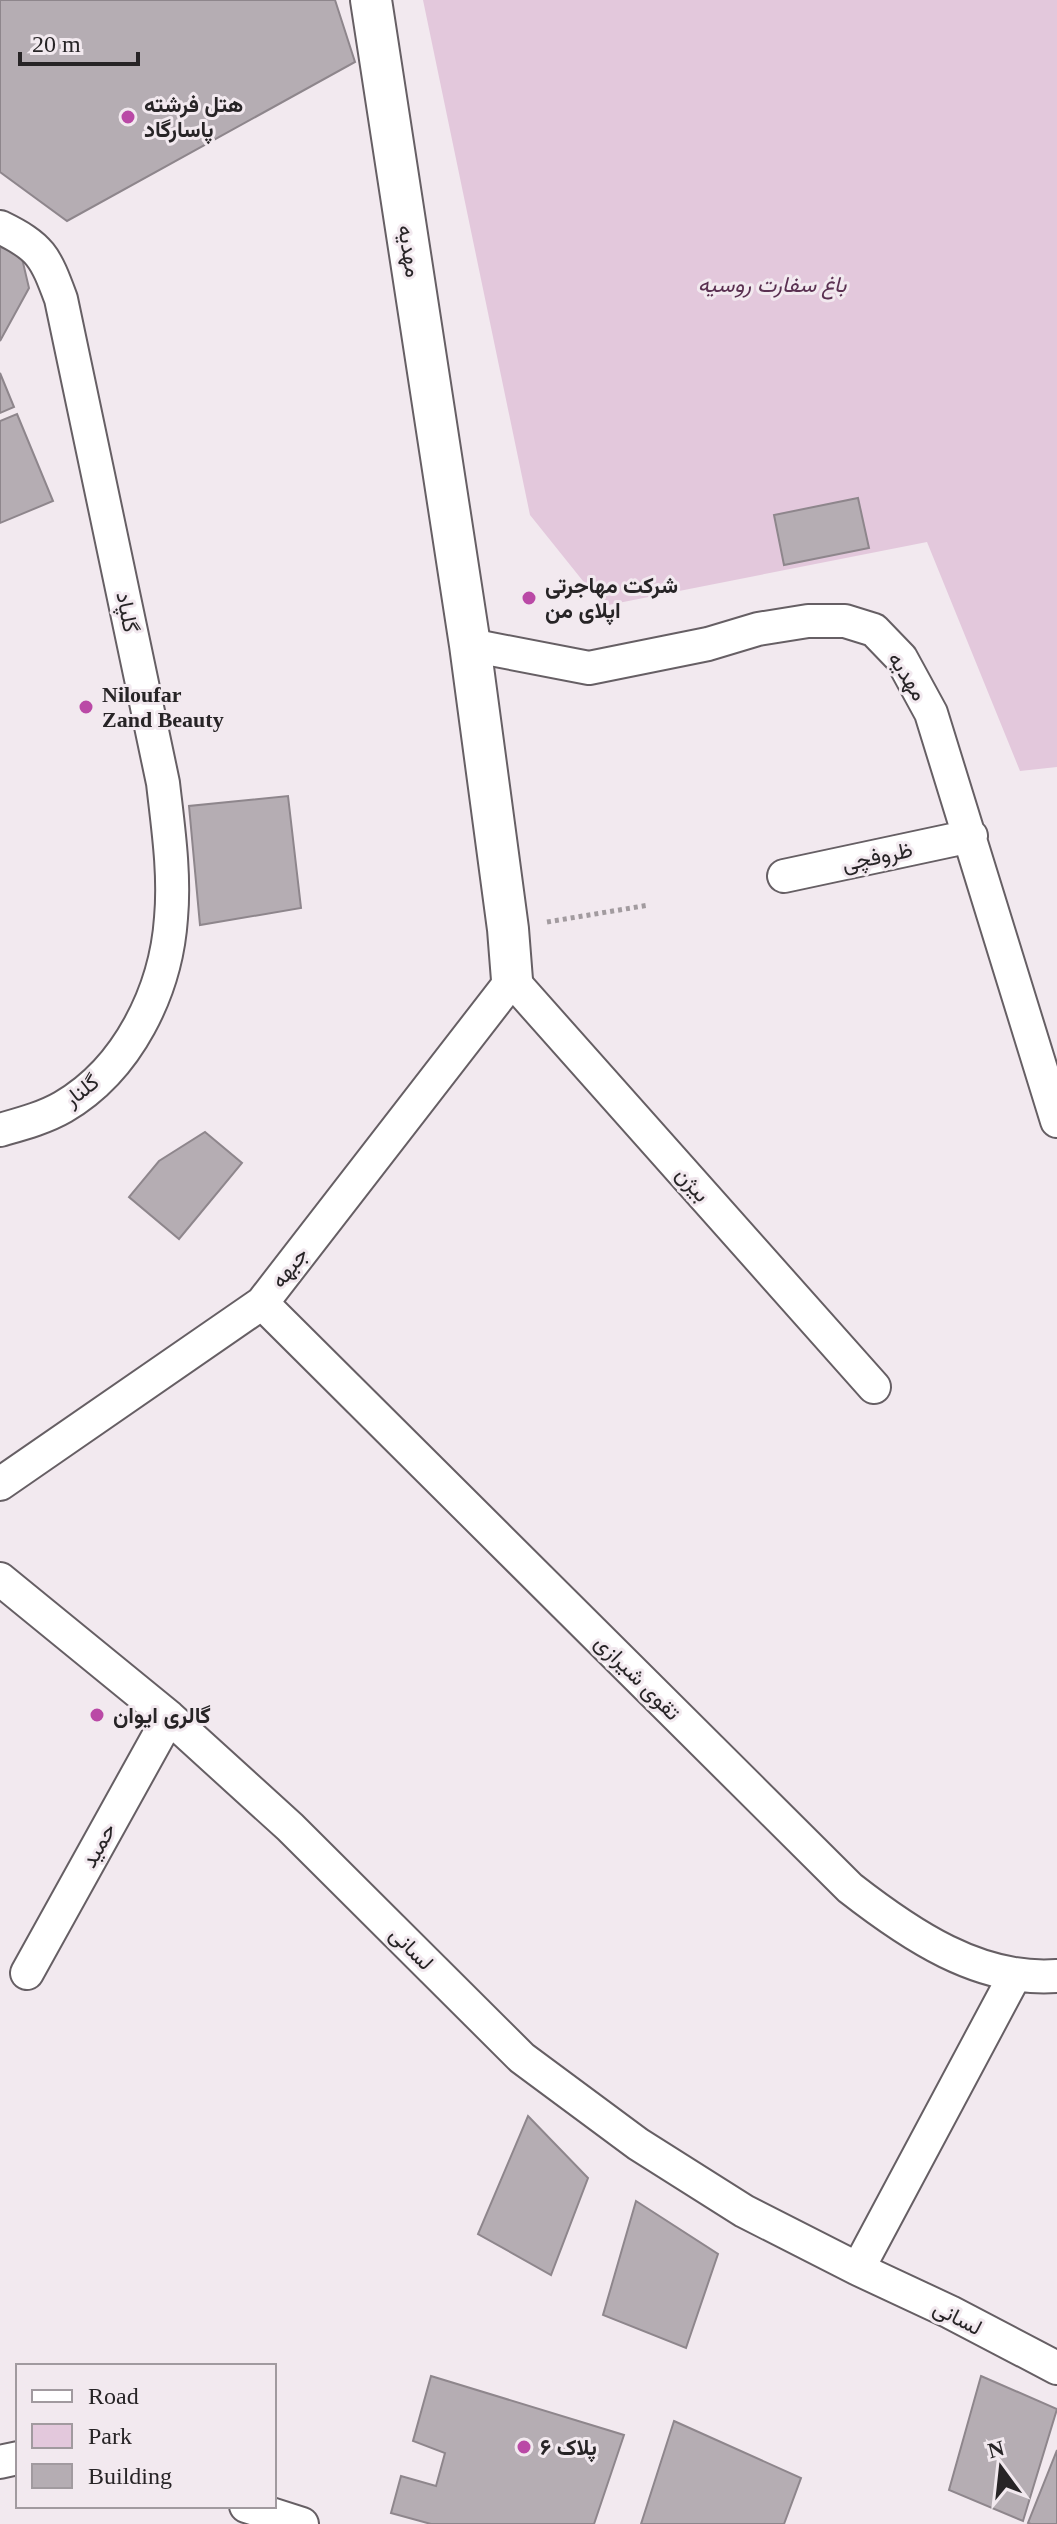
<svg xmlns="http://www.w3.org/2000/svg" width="1057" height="2524" font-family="'Times New Roman',Vazirmatn,serif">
	<rect width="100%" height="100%" fill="#f2e9ef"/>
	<!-- green -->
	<path fill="#e3c8dc" d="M 423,0 L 1057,0 L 1057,767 L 1020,771 L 927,542 L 603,606 L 530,515 Z"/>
	<!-- building -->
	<path fill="#b5adb3" stroke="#8e868c" stroke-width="2" d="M 0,0 L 335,0 L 355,62 L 67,221 L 0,172 Z
		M 0,247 L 21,254 L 29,288 L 0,341 Z
		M 0,373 L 14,407 L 0,413 Z
		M 17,414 L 53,501 L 0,523 L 0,421 Z
		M 858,498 L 869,548 L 784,565 L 774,515 Z
		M 288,796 L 301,908 L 200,925 L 189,806 Z
		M 205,1132 L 242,1163 L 179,1239 L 129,1197 L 159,1161 Z
		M 528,2116 L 588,2178 L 551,2275 L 478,2234 Z
		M 636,2201 L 718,2254 L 686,2348 L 603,2315 Z
		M 431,2376 L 624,2435 L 594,2524 L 431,2524 L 391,2513 L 401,2476 L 436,2486 L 445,2453 L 413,2441 Z
		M 981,2376 L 1057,2409 L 1023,2521 L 949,2490 Z
		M 674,2421 L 801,2478 L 784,2524 L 641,2524 Z
		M 1057,2450 L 1057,2524 L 1031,2524 L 1028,2523 Z"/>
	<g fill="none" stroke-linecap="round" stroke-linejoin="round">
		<!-- minor casing -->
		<g stroke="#665f64" stroke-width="36">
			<path id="minor" d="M 0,227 C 41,247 45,256 61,299 L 163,783 C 168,827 175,873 171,918 C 166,991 128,1069 63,1107 C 44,1118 21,1124 0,1130
				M 470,645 L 589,668 L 708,644 L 758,629 L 808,621 L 845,621 L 874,630 L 901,658 L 931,713 L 1057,1121
				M 784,876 L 971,836
				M 262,1303 L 850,1888 C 909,1934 979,1982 1057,1976
				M 0,1484 L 262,1303 L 512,980 L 874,1387
				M 0,1579 L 169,1717 L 290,1827 L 522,2058 L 638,2144 L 744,2211 L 858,2269 L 1015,1975
				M 27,1973 L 169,1717
				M 858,2269 L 950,2312 L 1057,2368
				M 0,2462 L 18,2458
				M 246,2506 L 302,2524"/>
		</g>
		<!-- tertiary casing -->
		<g stroke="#665f64" stroke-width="44">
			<path id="tertiary" d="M 371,0 L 470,645 L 508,929 L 512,980"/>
		</g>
		<!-- path -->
		<path stroke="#a29b9f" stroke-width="5" stroke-dasharray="4 4" stroke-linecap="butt" d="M 547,922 L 649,905"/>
		<!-- minor -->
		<use href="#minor" stroke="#fff" stroke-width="32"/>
		<!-- tertiary -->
		<use href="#tertiary" stroke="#fff" stroke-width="40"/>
	</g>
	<!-- markers -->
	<g fill="#ba49a6" stroke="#f2e9ef" stroke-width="3">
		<circle cx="128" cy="117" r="8"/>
		<circle cx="529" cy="598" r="8"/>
		<circle cx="86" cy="707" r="8"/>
		<circle cx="97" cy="1715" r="8"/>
		<circle cx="524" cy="2447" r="8"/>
	</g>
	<g text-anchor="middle" stroke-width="6" stroke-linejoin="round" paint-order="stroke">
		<!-- poi labels -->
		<g font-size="22" font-weight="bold" fill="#272426" stroke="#f2e9ef" text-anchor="start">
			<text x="144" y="112">هتل فرشته<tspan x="144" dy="25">پاسارگاد</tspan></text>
			<text x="545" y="593">شرکت مهاجرتی<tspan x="545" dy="25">اپلای من</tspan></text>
			<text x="102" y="702">Niloufar<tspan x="102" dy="25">Zand Beauty</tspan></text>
			<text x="113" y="1723">گالری ایوان</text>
			<text x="540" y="2455">پلاک ۶</text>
		</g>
		<!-- street labels -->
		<g font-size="22" fill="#272426" stroke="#f2e9ef">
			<text transform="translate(410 251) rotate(81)" y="8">مهدیه</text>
			<text transform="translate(128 612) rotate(79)" y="8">گلپاد</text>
			<text transform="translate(908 676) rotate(58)" y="8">مهدیه</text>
			<text transform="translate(877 856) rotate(-12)" y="8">ظروفچی</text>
			<text transform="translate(81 1090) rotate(-38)" y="8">گلنار</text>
			<text transform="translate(693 1184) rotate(48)" y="8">بیژن</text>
			<text transform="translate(289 1267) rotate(-52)" y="8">جبهه</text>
			<text transform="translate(638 1677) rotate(45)" y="8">تقوی شیرازی</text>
			<text transform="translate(98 1845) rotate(-61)" y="8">حمید</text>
			<text transform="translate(412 1948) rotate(45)" y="8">لسانی</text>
			<text transform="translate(958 2317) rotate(27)" y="8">لسانی</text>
		</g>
		<!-- park labels -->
		<g font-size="22" font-style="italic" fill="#5a3051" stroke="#f2e9ef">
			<text x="772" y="292">باغ سفارت روسیه</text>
		</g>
	</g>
	<!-- legend -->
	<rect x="16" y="2364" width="260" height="144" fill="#f2e9ef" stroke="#a19a9f" stroke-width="2"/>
	<rect x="32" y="2390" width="40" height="12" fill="#ffffff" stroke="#a19a9f" stroke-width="2"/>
	<text x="88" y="2404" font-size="24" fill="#272426">Road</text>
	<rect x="32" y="2424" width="40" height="24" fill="#e3c8dc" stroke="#a19a9f" stroke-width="2"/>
	<text x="88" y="2444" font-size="24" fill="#272426">Park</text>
	<rect x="32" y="2464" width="40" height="24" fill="#b5adb3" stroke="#a19a9f" stroke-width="2"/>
	<text x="88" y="2484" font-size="24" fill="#272426">Building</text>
	<!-- north arrow -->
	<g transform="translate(1001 2468) rotate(345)" stroke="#f2e9ef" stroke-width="6" paint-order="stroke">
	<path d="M0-6L14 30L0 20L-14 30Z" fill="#272426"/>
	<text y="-12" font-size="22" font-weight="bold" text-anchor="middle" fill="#272426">N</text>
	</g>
	<!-- scale -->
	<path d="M20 52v12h118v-12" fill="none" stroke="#272426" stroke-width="4"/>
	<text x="32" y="52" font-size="24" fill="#272426" stroke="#f2e9ef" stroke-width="6" paint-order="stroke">20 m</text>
</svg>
